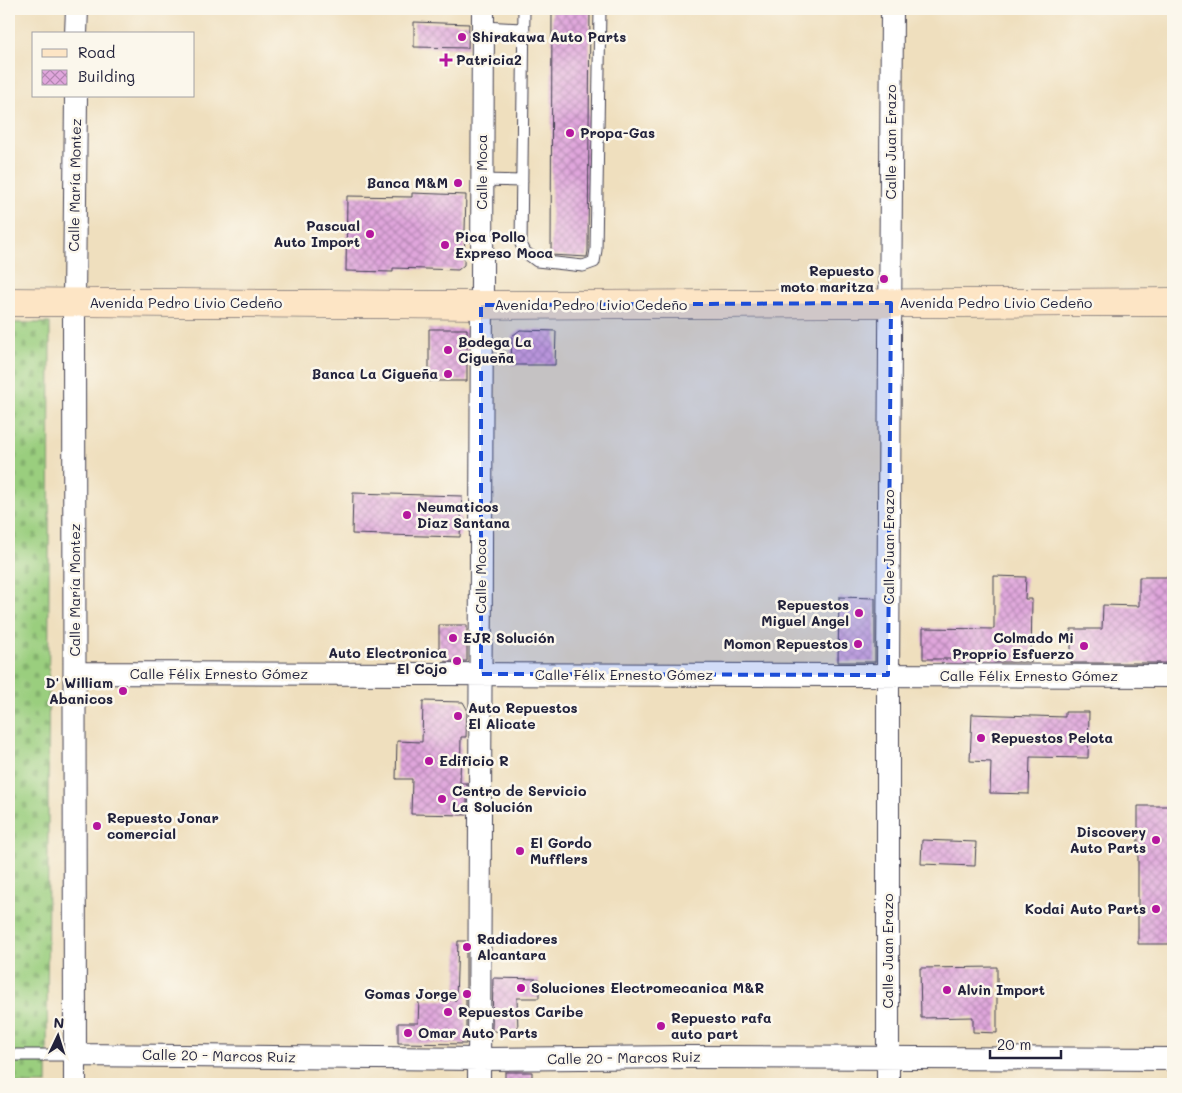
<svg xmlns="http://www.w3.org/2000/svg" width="1182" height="1093" font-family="Mali,sans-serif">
	<defs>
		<pattern id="cemetery-stones" width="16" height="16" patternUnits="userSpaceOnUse" patternTransform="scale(1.25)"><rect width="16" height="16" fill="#9ace7e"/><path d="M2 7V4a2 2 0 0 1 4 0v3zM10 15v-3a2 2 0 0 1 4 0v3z" fill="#84b16e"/></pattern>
		<pattern id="building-cross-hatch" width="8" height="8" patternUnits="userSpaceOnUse" patternTransform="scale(1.25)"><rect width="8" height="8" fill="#e0a6dc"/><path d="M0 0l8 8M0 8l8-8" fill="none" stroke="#b587b4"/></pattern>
	</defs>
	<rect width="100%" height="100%" fill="#fbf7ec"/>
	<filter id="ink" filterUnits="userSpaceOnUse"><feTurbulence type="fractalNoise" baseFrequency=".02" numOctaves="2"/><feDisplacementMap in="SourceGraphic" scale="10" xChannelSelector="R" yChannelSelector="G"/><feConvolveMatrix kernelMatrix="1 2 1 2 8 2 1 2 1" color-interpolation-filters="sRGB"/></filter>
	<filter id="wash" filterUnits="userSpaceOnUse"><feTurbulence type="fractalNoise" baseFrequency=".0096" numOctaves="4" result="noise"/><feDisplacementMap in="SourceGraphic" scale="20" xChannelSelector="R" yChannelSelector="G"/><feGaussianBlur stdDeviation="1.12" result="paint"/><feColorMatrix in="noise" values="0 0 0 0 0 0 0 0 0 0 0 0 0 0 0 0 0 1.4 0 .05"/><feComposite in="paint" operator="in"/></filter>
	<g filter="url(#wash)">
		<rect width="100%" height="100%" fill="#efdfbe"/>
		<!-- cemetery -->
		<path fill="url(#cemetery-stones)" stroke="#5e785c" d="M 9,323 L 50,323 L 47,1084 L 9,1084 Z"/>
		<g id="blocks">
			<!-- building -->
			<path fill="url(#building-cross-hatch)" d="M 552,9 L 590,9 L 588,251 L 587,257 L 551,255 Z
				M 414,22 L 469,24 L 468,48 L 414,47 Z
				M 412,193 L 466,195 L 464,265 L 458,270 L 393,268 L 393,272 L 346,271 L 347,196 L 412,197 Z
				M 429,329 L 467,329 L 467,381 L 429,381 Z
				M 520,330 L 556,331 L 555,365 L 511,365 L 512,336 Z
				M 353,493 L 462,496 L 460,537 L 352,534 Z
				M 994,576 L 1026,577 L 1025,599 L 1032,599 L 1031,662 L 994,662 L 994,659 L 923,659 L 923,628 L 994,629 Z
				M 1139,577 L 1173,577 L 1173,663 L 1071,663 L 1071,629 L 1102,629 L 1103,605 L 1139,606 Z
				M 839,597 L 875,598 L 875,662 L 838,662 Z
				M 439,625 L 467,625 L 467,661 L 445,661 L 445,652 L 439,652 Z
				M 423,701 L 463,702 L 467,709 L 466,737 L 461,737 L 460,783 L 467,783 L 467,815 L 411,814 L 412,779 L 396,779 L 397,741 L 422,742 Z
				M 1065,712 L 1089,712 L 1088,758 L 1030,757 L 1029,794 L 990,793 L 991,762 L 970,761 L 972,714 L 1065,717 Z
				M 1138,806 L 1173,806 L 1173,944 L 1138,944 Z
				M 922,840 L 976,842 L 975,866 L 921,864 Z
				M 458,941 L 466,941 L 466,1044 L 398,1043 L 398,1023 L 418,1023 L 419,1000 L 456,1000 Z
				M 997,967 L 997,1033 L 973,1032 L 973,1017 L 921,1018 L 920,968 Z
				M 493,978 L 539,979 L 539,998 L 517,998 L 518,1031 L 492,1031 Z
				M 505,1072 L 532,1072 L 532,1084 L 505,1084 Z"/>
		</g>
	</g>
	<g filter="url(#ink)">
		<use href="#blocks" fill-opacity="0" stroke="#413e4f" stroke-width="1"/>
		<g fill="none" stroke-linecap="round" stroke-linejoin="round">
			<!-- lane casing -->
			<g stroke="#413e4f" stroke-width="13">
				<path id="lane" d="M 524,9 L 521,244 L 525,252 L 537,261 L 583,266 L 594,262 L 596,250 L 600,9
					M 483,27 L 523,29
					M 482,180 L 522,181
					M 9,1055 L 75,1055"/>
			</g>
			<!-- street casing -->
			<g stroke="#413e4f" stroke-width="24">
				<path id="street" d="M 76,34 L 77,9
					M 75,673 L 1173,676
					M 75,1055 L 479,1059 L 687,1057 L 1173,1059
					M 75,1084 L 74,302 L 76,96
					M 479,1084 L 483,9
					M 888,1084 L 888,675 L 892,9"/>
			</g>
			<!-- secondary casing -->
			<g stroke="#413e4f" stroke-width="29">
				<path id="secondary" d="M 9,302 L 481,305 L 1173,302"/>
			</g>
			<!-- lane -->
			<use href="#lane" stroke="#fff" stroke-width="11"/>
			<!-- street -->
			<use href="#street" stroke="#fff" stroke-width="22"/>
			<!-- secondary -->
			<use href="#secondary" stroke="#fde5c5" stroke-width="28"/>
		</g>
	</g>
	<!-- marked area -->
	<path fill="#1d4ed8" fill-opacity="0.2" stroke="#1d4ed8" stroke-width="4" stroke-dasharray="10 6" stroke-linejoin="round" d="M 891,303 L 888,675 L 481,674 L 481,305 Z"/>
	<!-- markers -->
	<g fill="#b5179e" stroke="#fbf7ec" stroke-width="2">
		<circle cx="462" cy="37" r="5"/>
		<path d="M443.5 52.5h5v5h5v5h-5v5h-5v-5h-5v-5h5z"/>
		<circle cx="570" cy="133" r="5"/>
		<circle cx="458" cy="183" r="5"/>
		<circle cx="370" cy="234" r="5"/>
		<circle cx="445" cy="245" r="5"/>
		<circle cx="884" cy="279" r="5"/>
		<circle cx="448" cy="350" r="5"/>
		<circle cx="448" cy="374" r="5"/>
		<circle cx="407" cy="515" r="5"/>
		<circle cx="859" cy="613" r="5"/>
		<circle cx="453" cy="638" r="5"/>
		<circle cx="858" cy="644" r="5"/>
		<circle cx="1084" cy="646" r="5"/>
		<circle cx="457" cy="661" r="5"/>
		<circle cx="123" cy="691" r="5"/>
		<circle cx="458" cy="716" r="5"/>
		<circle cx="981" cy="738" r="5"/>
		<circle cx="429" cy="761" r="5"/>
		<circle cx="442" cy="799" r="5"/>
		<circle cx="97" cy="826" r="5"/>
		<circle cx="1156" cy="840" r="5"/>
		<circle cx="520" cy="851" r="5"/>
		<circle cx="1156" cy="909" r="5"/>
		<circle cx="467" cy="947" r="5"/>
		<circle cx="521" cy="988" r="5"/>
		<circle cx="947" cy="990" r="5"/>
		<circle cx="467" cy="994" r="5"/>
		<circle cx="448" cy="1012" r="5"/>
		<circle cx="661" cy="1026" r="5"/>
		<circle cx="408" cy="1033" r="5"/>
	</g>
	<g text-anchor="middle" stroke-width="5" stroke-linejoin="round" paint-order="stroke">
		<!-- poi labels -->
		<g font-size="14" font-weight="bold" fill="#22223b" stroke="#fbf7ec" text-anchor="start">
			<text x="472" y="42">Shirakawa Auto Parts</text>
			<text x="456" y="65">Patricia2</text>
			<text x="580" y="138">Propa-Gas</text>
			<text x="448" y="188" text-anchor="end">Banca M&amp;M</text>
			<text x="360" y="231" text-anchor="end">Pascual<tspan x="360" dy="16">Auto Import</tspan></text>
			<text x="455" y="242">Pica Pollo<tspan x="455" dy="16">Expreso Moca</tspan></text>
			<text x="874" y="276" text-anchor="end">Repuesto<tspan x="874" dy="16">moto maritza</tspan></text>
			<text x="458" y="347">Bodega La<tspan x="458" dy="16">Cigueña</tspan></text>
			<text x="438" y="379" text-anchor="end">Banca La Cigueña</text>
			<text x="417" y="512">Neumaticos<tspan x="417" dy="16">Diaz Santana</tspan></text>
			<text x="849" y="610" text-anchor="end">Repuestos<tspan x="849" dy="16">Miguel Angel</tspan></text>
			<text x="463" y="643">EJR Solución</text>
			<text x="1074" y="643" text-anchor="end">Colmado Mi<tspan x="1074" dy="16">Proprio Esfuerzo</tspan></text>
			<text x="848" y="649" text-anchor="end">Momon Repuestos</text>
			<text x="447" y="658" text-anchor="end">Auto Electronica<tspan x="447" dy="16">El Cojo</tspan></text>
			<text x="113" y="688" text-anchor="end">D' William<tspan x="113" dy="16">Abanicos</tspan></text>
			<text x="468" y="713">Auto Repuestos<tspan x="468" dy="16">El Alicate</tspan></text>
			<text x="991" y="743">Repuestos Pelota</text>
			<text x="439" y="766">Edificio R</text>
			<text x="452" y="796">Centro de Servicio<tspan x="452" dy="16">La Solución</tspan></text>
			<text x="107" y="823">Repuesto Jonar<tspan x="107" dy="16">comercial</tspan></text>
			<text x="1146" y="837" text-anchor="end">Discovery<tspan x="1146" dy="16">Auto Parts</tspan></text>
			<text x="530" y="848">El Gordo<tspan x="530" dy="16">Mufflers</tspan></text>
			<text x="1146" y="914" text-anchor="end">Kodai Auto Parts</text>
			<text x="477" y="944">Radiadores<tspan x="477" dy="16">Alcantara</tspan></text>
			<text x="531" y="993">Soluciones Electromecanica M&amp;R</text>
			<text x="957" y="995">Alvin Import</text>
			<text x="457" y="999" text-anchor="end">Gomas Jorge</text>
			<text x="458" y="1017">Repuestos Caribe</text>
			<text x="671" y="1023">Repuesto rafa<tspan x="671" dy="16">auto part</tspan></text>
			<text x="418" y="1038">Omar Auto Parts</text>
		</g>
		<!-- street labels -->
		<g font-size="14" fill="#22223b" stroke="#fbf7ec">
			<text transform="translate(891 142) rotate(-90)" y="5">Calle Juan Erazo</text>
			<text transform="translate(482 172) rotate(-90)" y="5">Calle Moca</text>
			<text transform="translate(75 185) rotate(-89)" y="5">Calle María Montez</text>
			<text x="186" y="308">Avenida Pedro Livio Cedeño</text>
			<text x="996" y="308">Avenida Pedro Livio Cedeño</text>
			<text x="591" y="310">Avenida Pedro Livio Cedeño</text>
			<text transform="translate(889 547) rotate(-90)" y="5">Calle Juan Erazo</text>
			<text transform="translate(481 576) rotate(-90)" y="5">Calle Moca</text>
			<text transform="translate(75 590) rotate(-90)" y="5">Calle María Montez</text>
			<text x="219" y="679">Calle Félix Ernesto Gómez</text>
			<text x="624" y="680">Calle Félix Ernesto Gómez</text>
			<text x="1029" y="681">Calle Félix Ernesto Gómez</text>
			<text transform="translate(888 951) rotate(-90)" y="5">Calle Juan Erazo</text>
			<text transform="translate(219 1056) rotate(1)" y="5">Calle 20 - Marcos Ruiz</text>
			<text transform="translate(624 1058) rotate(-1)" y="5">Calle 20 - Marcos Ruiz</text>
		</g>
	</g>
	<!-- margin -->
	<rect width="1182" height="1093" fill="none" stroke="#fbf7ec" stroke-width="30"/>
	<!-- legend -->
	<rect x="32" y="32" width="162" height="65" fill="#fbf7ec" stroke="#a4a2a5"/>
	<rect x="42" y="49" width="25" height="8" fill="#fde5c5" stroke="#a4a2a5"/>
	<text x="78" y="58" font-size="15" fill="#22223b">Road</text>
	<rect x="42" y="70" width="25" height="15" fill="url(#building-cross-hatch)" stroke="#a4a2a5"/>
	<text x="78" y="82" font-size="15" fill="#22223b">Building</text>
	<!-- north arrow -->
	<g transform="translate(58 1036) rotate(4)" stroke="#fbf7ec" stroke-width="4" paint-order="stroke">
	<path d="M0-4L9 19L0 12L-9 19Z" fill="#22223b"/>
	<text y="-8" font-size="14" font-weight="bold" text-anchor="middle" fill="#22223b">N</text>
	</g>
	<!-- scale -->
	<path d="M990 1050v8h71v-8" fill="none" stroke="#22223b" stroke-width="2.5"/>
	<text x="997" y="1050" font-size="15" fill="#22223b" stroke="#fbf7ec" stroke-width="4" paint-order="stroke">20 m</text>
</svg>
